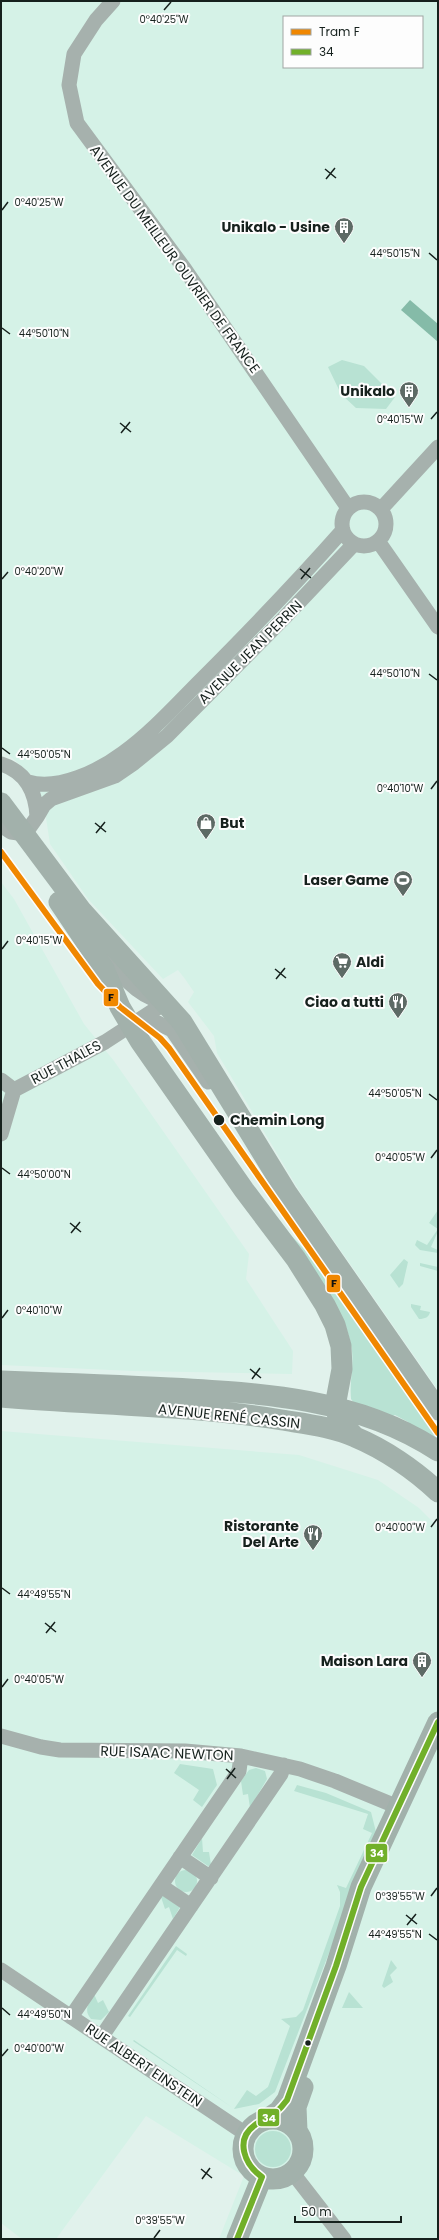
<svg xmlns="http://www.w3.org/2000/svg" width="439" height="2240" font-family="Poppins,sans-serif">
	<rect width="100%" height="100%" fill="#e1f2ec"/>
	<!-- built -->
	<path fill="#d5f2e7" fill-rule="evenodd" d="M 1,1 L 438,1 L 438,1390 L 300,1192 L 217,1053 L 214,1036 L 188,1002 L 194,992 L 185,979 L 178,970 L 163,979 L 88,899 L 50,844 L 45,811 L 37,780 L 1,748 ZM 284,17 L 422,17 L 422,67 L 284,67 Z
		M 1,882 L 14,899 L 84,1024 L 114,1061 L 249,1254 L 246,1279 L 293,1351 L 292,1374 L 133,1371 L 1,1365 Z
		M 1,1431 L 299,1455 L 378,1480 L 419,1508 L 438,1527 L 438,2239 L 219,2239 L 244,2176 L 146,2116 L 56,2239 L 22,2239 L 1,2223 Z"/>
	<!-- green -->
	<path fill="#b8e2d3" d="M 342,360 L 364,366 L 395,397 L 386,409 L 356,408 L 341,394 L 328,367 Z
		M 438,1210 L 438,1231 L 431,1247 L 438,1250 L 438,1253 L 420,1250 L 415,1245 L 417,1240 L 427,1245 L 438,1229 L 429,1223 Z
		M 287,1231 L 305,1250 L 438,1437 L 438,1443 L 410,1428 L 408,1422 L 395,1415 L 388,1418 L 354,1403 L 351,1399 C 349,1381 355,1363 351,1345 C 343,1301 308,1269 287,1231 Z
		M 404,1259 L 408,1262 L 403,1284 L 399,1288 L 390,1275 Z
		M 420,1263 L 438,1267 L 438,1271 L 420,1266 Z
		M 411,1304 L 421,1306 L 420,1310 L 430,1312 C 429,1317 425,1319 419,1319 L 411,1307 Z
		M 180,1764 L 213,1769 L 217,1785 L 202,1807 L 193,1800 L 199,1790 L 174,1773 Z
		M 256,1768 L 265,1771 L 267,1779 L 250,1808 L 248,1794 L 243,1795 L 241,1781 L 249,1770 Z
		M 297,1785 L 326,1793 L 371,1812 L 376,1832 L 275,2092 L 259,2104 L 234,2109 L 247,2090 L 256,2096 L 268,2087 L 290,2026 L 281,2019 L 296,2017 L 303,2010 L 340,1906 L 340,1892 L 337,1885 L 346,1888 L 372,1833 L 363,1829 L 368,1814 L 294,1791 Z
		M 202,1838 L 203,1852 L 209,1852 L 211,1865 L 208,1866 L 192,1855 Z
		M175 1881a11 11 0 1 1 22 0a11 11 0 1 1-22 0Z
		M 163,1896 L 180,1907 L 173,1919 L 169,1907 L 165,1909 L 161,1897 Z
		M 176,1946 L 187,1954 L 186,1956 L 177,1950 L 130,2017 L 128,2016 Z
		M 391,1960 L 397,1968 L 390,1975 L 393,1982 L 384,1988 L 382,1986 Z
		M 349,1992 L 363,2008 L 342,2008 Z
		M 94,1994 L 98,2003 L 103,2000 L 109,2012 L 101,2020 L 91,2019 C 83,2010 89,2003 94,1994 Z
		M 134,2040 L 233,2108 L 133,2041 Z
		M255 2149a18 18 0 1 1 36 0a18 18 0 1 1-36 0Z"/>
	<!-- water -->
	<path fill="#85bba8" d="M 410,300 L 438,324 L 438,342 L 401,310 Z"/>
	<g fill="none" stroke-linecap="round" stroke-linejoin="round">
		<!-- street -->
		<path stroke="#a6b1ad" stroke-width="15" d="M 113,1 L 96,20 L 74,54 L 69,85 L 77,123 L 184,268 L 348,508
			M342 524a22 22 0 1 1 44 0a22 22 0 1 1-44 0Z
			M 381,509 L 438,447
			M 378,541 L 438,627
			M 1,764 C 26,772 36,792 37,817 L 25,834 L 11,832 L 2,826
			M 28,782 C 58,791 99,771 123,753 C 152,732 176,705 201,680 C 250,631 297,582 343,530
			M 37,817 L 44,805 L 51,799 L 115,776 L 134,763 L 167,736 L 284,618 L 354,544
			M 102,950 C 118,972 135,995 162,1002
			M 138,1022 L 158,1023 L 172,1030 L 208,1082
			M 1,1080 L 14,1090 L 105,1042 L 165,1003
			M 1,1134 L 14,1090
			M 1,1736 L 41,1747 L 60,1750 L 185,1751 L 241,1756 L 300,1769 L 335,1781 L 398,1807
			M 180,1857 L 211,1878
			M 161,1886 L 191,1906
			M 1,1970 L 246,2134
			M 71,2017 L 239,1771 L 241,1756
			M 102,2036 L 281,1774 L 284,1765
			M 292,2172 L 344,2239"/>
		<!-- secondary -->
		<path stroke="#a2b1ab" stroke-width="21" d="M 1,803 L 81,910 L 182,1022 L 287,1193 L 438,1410
			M 59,902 L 104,969 L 120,1007 L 140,1041 L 244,1190 L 296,1259 L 325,1305 L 335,1325 L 341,1346 L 342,1369 L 335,1406 L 339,1420 L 354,1436
			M 1,1381 C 58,1383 114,1385 170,1388 C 263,1393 358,1398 438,1451
			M 1,1397 C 94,1405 189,1405 282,1420 C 306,1424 333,1427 355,1437 C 384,1449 415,1470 438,1492
			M243 2149a30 30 0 1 1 60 0a30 30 0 1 1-60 0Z
			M 267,2119 L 279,2111 L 287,2100 L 336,1966 L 361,1887 L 438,1722
			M 297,2131 L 296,2107 L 303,2087
			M 237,2239 L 262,2177"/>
		<!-- bus-1 casing -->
		<g stroke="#fdfdfd" stroke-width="9">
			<path id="bus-1" d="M 237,2239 L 262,2177 C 245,2165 234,2140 255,2125 C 258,2122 263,2121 266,2119 C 275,2115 281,2108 287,2100 L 336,1966 L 361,1887 L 438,1722"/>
		</g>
		<!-- bus-1 -->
		<use href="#bus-1" stroke="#71b029" stroke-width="6"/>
		<!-- tram-1 casing -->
		<g stroke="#fdfdfd" stroke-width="9">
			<path id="tram-1" d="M 1,852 L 98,984 L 120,1007 L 160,1038 L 169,1048 L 438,1433"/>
		</g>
		<!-- tram-1 -->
		<use href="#tram-1" stroke="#f08700" stroke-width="6"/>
	</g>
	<!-- ticks -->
	<path fill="none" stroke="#16211d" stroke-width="1.5" d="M 164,10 L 171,2M 325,169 L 336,178M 326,179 L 335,168M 2,210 L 8,202M 429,253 L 437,260M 2,328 L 10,334M 431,419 L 437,412M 120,423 L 131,432M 121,433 L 130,422M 300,569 L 311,578M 2,579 L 8,572M 301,579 L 310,568M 429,674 L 437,680M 2,748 L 10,754M 431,789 L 437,781M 95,823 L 106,832M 96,833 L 105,822M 2,949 L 8,941M 275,969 L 286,978M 276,979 L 285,968M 429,1094 L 437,1100M 431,1158 L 437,1150M 2,1168 L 10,1174M 70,1223 L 81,1232M 71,1233 L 80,1222M 2,1318 L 8,1310M 250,1369 L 261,1378M 252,1379 L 260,1368M 431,1527 L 437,1519M 2,1588 L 10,1594M 45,1623 L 56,1632M 46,1633 L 55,1622M 2,1687 L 8,1679M 226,1769 L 236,1778M 227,1779 L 235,1768M 431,1896 L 437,1888M 406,1915 L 417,1924M 407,1925 L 416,1914M 429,1934 L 437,1940M 2,2008 L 10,2015M 2,2056 L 8,2049M 201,2169 L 212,2178M 202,2179 L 210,2168M 154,2238 L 160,2230"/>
	<!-- icons -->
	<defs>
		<g id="building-pin" transform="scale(1)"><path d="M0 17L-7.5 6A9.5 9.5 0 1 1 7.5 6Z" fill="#5d6a65" stroke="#fdfdfd"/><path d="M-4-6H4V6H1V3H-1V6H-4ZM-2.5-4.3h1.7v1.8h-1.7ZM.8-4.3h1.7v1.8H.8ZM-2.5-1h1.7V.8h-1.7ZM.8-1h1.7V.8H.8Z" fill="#fff"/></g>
		<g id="shop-pin" transform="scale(1)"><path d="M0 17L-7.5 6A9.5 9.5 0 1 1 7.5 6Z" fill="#5d6a65" stroke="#fdfdfd"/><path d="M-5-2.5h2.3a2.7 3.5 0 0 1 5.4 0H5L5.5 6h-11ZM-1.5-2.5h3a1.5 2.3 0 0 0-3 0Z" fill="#fff"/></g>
		<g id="stadium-pin" transform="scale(1)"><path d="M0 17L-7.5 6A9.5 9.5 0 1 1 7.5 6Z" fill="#5d6a65" stroke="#fdfdfd"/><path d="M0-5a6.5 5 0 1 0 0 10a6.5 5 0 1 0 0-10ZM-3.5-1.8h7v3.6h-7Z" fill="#fff"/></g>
		<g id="supermarket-pin" transform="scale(1)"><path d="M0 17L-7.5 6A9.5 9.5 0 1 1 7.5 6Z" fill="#5d6a65" stroke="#fdfdfd"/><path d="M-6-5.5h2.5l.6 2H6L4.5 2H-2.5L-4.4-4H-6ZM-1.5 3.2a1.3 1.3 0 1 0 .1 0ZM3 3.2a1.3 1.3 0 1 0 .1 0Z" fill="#fff"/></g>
		<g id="restaurant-pin" transform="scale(1)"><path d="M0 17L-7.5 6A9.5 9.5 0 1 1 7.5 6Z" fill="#5d6a65" stroke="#fdfdfd"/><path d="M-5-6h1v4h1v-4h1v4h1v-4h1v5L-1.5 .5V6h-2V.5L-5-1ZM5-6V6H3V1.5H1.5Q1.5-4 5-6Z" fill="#fff"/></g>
	</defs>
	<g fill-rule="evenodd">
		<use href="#building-pin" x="344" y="227"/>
		<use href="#building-pin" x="409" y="391"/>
		<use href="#shop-pin" x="206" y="823"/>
		<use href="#stadium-pin" x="403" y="880"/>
		<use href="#supermarket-pin" x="342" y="962"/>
		<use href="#restaurant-pin" x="398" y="1002"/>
		<use href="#restaurant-pin" x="313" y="1534"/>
		<use href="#building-pin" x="422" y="1661"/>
	</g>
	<!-- markers -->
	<g fill="#16211d" stroke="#fdfdfd" stroke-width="1.5">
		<circle cx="219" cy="1120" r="6"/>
		<circle cx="308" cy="2043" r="3.5"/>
	</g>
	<g text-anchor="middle" stroke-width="4" stroke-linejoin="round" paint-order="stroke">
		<!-- poi labels -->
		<g font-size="14" font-weight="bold" fill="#16211d" stroke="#fdfdfd" text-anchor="end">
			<text x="330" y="232">Unikalo - Usine</text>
			<text x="395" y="396">Unikalo</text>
			<text x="220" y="828" text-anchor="start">But</text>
			<text x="389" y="885">Laser Game</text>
			<text x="356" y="967" text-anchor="start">Aldi</text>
			<text x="384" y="1007">Ciao a tutti</text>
			<text x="299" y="1531">Ristorante<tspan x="299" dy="16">Del Arte</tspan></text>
			<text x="408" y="1666">Maison Lara</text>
		</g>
		<!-- street labels -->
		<g font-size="14" fill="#16211d" stroke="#fdfdfd">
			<text transform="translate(175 259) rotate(54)" y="5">AVENUE DU MEILLEUR OUVRIER DE FRANCE</text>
			<text transform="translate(250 652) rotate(-45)" y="5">AVENUE JEAN PERRIN</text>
			<text transform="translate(66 1062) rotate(-28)" y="5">RUE THALES</text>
			<text transform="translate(229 1416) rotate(6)" y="5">AVENUE RENÉ CASSIN</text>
			<text transform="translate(167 1753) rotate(2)" y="5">RUE ISAAC NEWTON</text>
			<text transform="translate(144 2065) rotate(34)" y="5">RUE ALBERT EINSTEIN</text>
		</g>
		<!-- stop labels -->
		<g font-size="14" font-weight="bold" fill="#16211d" stroke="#fdfdfd" text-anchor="start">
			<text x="230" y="1125">Chemin Long</text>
		</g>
	</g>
	<g font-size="10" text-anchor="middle" fill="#16211d" stroke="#fdfdfd" stroke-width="4" stroke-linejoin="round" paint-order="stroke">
		<text x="164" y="23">0°40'25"W</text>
		<text x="39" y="206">0°40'25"W</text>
		<text x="395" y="257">44°50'15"N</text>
		<text x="44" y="337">44°50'10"N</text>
		<text x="400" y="423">0°40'15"W</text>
		<text x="39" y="575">0°40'20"W</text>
		<text x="395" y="677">44°50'10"N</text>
		<text x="44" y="758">44°50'05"N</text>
		<text x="400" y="792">0°40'10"W</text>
		<text x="39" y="944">0°40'15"W</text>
		<text x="395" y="1097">44°50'05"N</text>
		<text x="400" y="1161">0°40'05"W</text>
		<text x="44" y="1178">44°50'00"N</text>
		<text x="39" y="1314">0°40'10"W</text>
		<text x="400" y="1531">0°40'00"W</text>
		<text x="44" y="1598">44°49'55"N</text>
		<text x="39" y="1683">0°40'05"W</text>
		<text x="400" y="1900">0°39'55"W</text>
		<text x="395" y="1938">44°49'55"N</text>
		<text x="44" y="2018">44°49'50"N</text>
		<text x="39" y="2052">0°40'00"W</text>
		<text x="160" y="2224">0°39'55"W</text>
	</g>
	<g stroke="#fdfdfd" stroke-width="1.5">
		<rect x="103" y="988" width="16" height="19" rx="4" fill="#f08700"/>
		<rect x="326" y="1274" width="15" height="19" rx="4" fill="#f08700"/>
		<rect x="365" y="1843" width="23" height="20" rx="4" fill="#71b029"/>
		<rect x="257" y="2108" width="23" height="19" rx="4" fill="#71b029"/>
	</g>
	<g font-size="11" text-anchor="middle" font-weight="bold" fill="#fff">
		<text x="377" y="1857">34</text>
		<text x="269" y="2122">34</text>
	</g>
	<g font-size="11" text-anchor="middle" font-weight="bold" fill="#111">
		<text x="111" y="1001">F</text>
		<text x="334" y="1287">F</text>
	</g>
	<!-- border -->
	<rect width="439" height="2240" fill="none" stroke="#16211d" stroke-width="4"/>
	<!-- legend -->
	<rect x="283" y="16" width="140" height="52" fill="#fdfdfd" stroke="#a1a5a3"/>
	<rect x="291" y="29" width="20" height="6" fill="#f08700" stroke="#a1a5a3"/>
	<text x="319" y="36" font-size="12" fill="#16211d">Tram F</text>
	<rect x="291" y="49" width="20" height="6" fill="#71b029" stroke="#a1a5a3"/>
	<text x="319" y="56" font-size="12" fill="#16211d">34</text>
	<!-- scale -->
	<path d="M295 2216v6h106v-6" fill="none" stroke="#16211d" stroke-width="2"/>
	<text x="301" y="2216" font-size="12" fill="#16211d" stroke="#fdfdfd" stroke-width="3" paint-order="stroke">50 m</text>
</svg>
